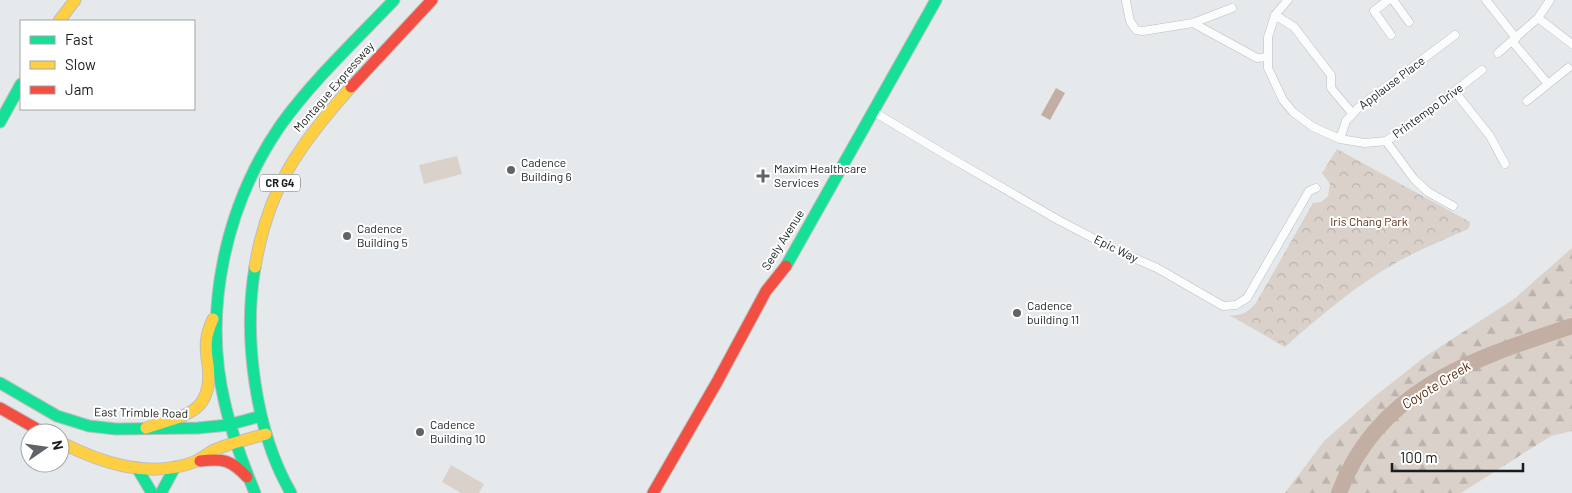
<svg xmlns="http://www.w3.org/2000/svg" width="1572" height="493" font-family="Barlow,sans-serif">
	<defs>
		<pattern id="forest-firs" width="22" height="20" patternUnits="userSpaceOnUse" patternTransform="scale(1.25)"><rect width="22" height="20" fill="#dbd1cb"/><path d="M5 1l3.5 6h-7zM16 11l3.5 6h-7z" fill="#bbb3ae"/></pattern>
		<pattern id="park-crowns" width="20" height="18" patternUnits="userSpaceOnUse" patternTransform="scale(1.25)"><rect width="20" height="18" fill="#dbd1cb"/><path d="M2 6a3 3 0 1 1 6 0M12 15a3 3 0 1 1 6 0" fill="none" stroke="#bbb3ae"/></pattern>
	</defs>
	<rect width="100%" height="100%" fill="#e5e9eb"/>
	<!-- forest -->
	<path fill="url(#forest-firs)" d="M 1572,248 L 1572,431 L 1551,436 L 1461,493 L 1285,493 L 1324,441 L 1375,396 L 1426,356 L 1514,299 Z"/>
	<!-- park -->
	<path fill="url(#park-crowns)" d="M 1337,149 L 1470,222 L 1470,225 L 1468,229 C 1446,239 1423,248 1401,260 C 1359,283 1321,315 1285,347 L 1229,315 C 1242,316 1247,313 1256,303 L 1313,203 L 1321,202 L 1328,196 L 1330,184 L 1322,173 Z"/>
	<!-- garden -->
	<path fill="#dbd1cb" d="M 457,156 L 462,174 L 424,184 L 419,165 Z
		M 451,465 L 484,484 L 479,493 L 461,493 L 442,482 Z"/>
	<!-- water -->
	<path fill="#c3aea3" d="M 1056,88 L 1065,93 L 1050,120 L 1041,115 Z"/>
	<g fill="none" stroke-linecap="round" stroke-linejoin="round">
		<!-- river -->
		<path stroke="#c3aea3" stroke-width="16" d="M 1339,493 C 1378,388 1476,358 1572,326"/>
		<!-- street casing -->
		<g stroke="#bcbfc1" stroke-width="9">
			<path id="street" d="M 1288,0 L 1275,15 L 1268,37 L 1268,68 L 1283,100 L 1293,112 L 1313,127 L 1340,139 L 1365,143 L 1386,141 L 1404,130 L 1482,70
				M 1388,0 L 1374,11 L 1391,35
				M 1393,0 L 1409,22
				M 1486,0 L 1516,38
				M 1126,1 L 1130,21 L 1136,30 L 1143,31 L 1193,23 L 1232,8
				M 1275,15 L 1294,27 L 1331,75 L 1331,88 L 1352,113
				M 1538,18 L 1572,44
				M 1193,23 L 1257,58 L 1268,57
				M 1512,41 L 1548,84
				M 1498,53 L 1538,18 L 1550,0
				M 1455,92 L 1490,136 L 1505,164
				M 1527,101 L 1568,68
				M 874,112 L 951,158 L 1060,221 L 1118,251 L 1157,268 L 1223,306 L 1236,305 L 1247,298 L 1309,191 L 1316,188
				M 1340,139 L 1346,121 L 1358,108 L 1455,35
				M 1386,141 L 1414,179 L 1428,192 L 1453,206"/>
		</g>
		<!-- fast casing -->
		<g stroke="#bcbfc1" stroke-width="13">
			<path id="fast" d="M 0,122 L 21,84
				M 786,266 L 936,0
				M 255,267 C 243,337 255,431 291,493
				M 0,383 L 57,416 L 89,426 L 116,429 L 198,428 L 228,425 L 261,416
				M 137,468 L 152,493
				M 161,493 L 175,467
				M 255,493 C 243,464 232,435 225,404 C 202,310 226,205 280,126 C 313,80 355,41 394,0"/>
		</g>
		<!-- slow casing -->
		<g stroke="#bcbfc1" stroke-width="13">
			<path id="slow" d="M 59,21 L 75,0
				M 255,267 C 268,188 299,145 351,87
				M 146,428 C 184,415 214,414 208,365 C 205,346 205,336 213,319
				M 60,442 C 101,463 149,479 194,462 C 201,459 207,454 214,450 C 231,443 249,439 266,434"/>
		</g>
		<!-- jam casing -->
		<g stroke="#bcbfc1" stroke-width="13">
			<path id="jam" d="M 351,87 L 432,0
				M 0,408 L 44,433
				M 200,461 C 223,458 231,460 247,477
				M 653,493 L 717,382 L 766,291 L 786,266"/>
		</g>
		<!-- street -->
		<use href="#street" stroke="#fbfcfc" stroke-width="8"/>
		<!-- fast -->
		<use href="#fast" stroke="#16e098" stroke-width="11"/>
		<!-- slow -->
		<use href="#slow" stroke="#ffcf43" stroke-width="11"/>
		<!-- jam -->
		<use href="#jam" stroke="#f24e42" stroke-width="11"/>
	</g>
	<!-- markers -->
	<g fill="#616466" stroke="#fff" stroke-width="2">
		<circle cx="511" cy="170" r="5"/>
		<path d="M760.5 168.5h5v5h5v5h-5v5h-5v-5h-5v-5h5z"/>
		<circle cx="347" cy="236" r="5"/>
		<circle cx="1017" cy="313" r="5"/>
		<circle cx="420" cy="432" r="5"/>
	</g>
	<g text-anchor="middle" stroke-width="4" stroke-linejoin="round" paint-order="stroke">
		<!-- shield labels -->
		<rect fill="#fff" stroke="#5f6162" stroke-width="1" x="260" y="174.5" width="40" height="17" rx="4"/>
		<g font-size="11" font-weight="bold" fill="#1a1d1f">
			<text x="280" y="187">CR G4</text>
		</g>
		<!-- street labels -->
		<g font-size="12" fill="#1a1d1f" stroke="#fff">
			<text transform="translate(1392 83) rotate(-37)" y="4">Applause Place</text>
			<text transform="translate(334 87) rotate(-49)" y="4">Montague Expressway</text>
			<text transform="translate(1428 111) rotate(-36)" y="4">Printempo Drive</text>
			<text transform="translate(783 240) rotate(-58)" y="4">Seely Avenue</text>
			<text transform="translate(1116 249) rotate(26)" y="4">Epic Way</text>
			<text transform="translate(141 413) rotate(1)" y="4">East Trimble Road</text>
		</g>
		<!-- poi labels -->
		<g font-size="12" fill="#1a1d1f" stroke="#fff" text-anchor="start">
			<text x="521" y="167">Cadence<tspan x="521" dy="14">Building 6</tspan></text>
			<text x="774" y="173">Maxim Healthcare<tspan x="774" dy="14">Services</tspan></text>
			<text x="357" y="233">Cadence<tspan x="357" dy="14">Building 5</tspan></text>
			<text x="1027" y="310">Cadence<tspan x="1027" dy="14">building 11</tspan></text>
			<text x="430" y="429">Cadence<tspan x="430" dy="14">Building 10</tspan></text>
		</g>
		<!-- park labels -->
		<g font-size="12" fill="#5c3014" stroke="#fff">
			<text x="1369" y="226">Iris Chang Park</text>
		</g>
		<!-- water labels -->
		<g font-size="14" font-style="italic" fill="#572c0f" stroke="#fff">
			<text transform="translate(1436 385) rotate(-32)" y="5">Coyote Creek</text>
		</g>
	</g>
	<!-- legend -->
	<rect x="20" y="20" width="175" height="90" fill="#ffffff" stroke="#a3a5a5"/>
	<rect x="30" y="36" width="25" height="8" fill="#16e098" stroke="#a3a5a5"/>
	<text x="65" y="45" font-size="15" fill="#1a1d1f">Fast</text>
	<rect x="30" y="61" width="25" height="8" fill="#ffcf43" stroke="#a3a5a5"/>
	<text x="65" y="70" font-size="15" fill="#1a1d1f">Slow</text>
	<rect x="30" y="86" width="25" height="8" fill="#f24e42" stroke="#a3a5a5"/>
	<text x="65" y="95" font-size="15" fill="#1a1d1f">Jam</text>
	<!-- north arrow -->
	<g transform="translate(45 448) rotate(77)"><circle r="24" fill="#ffffff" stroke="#a3a5a5"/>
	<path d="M0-4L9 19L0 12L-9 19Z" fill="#616466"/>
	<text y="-8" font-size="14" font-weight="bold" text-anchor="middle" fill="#1a1d1f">N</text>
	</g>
	<!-- scale -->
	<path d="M1392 463v8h131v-8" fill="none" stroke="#1a1d1f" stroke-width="2.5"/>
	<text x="1400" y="463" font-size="15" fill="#1a1d1f" stroke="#ffffff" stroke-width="4" paint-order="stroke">100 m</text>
</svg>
